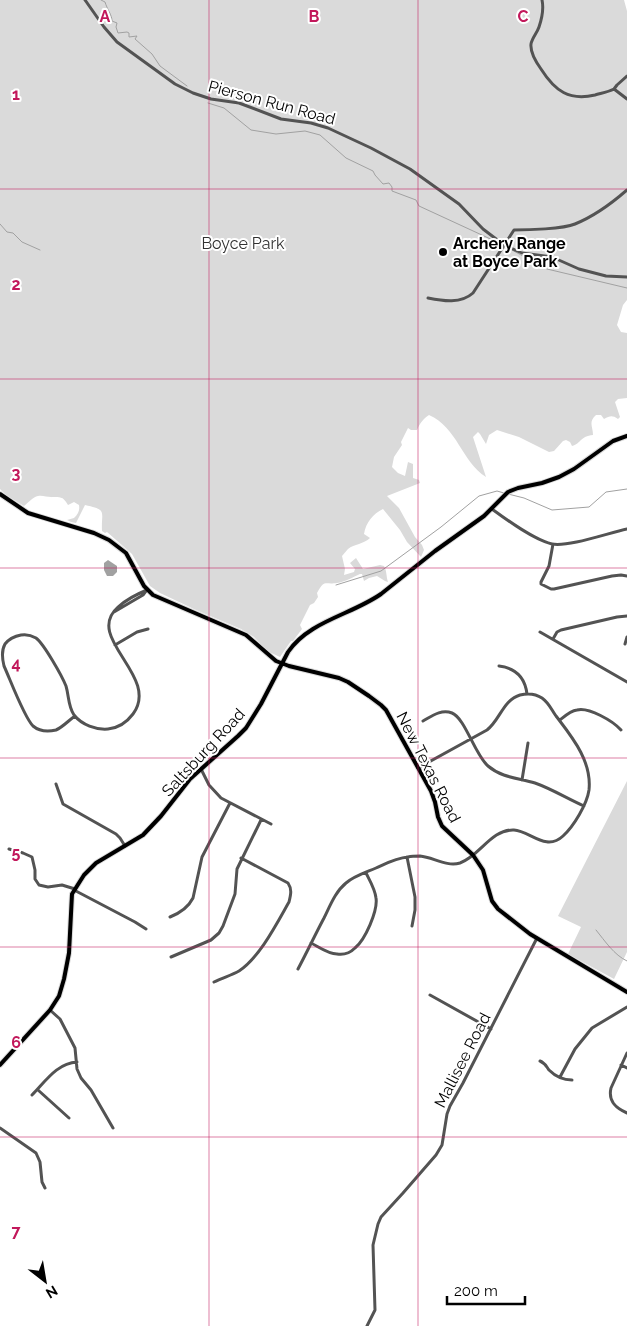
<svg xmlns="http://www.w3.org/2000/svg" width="627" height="1326" font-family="Raleway,sans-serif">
	<rect width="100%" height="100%" fill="#fff"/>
	<!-- green -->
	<path fill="#dadada" d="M 0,0 L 624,0 L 627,11 L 627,300 L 623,305 L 617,325 L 621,332 L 627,333 L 627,398 L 618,399 L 615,402 L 620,417 L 618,419 C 612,415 610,416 604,419 L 601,415 L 596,415 C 588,422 593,427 593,435 C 580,436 582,443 572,446 L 570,442 L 566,440 L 563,441 L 554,451 L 549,452 L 519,437 L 497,430 L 489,435 L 486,444 L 480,434 L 478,432 L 473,437 L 486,477 C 462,462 457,427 429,415 C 423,419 420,423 417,430 L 411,430 L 408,428 L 401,442 L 402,445 L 394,457 L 392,467 L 398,473 L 405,476 L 408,462 L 413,464 L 413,478 L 419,480 L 420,483 L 387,496 L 399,508 L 415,537 L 422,545 L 424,550 L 421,557 L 407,542 L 400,530 L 383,509 C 373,514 366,522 364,534 L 370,538 C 364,544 354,544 348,549 C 346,551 344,554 342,556 L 345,569 L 344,575 L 354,572 L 355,569 L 350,563 L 356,558 L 363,569 L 380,565 L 384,566 C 387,571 386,576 388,582 L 385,581 L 377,576 L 369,578 L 364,581 L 362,574 L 360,574 C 353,577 345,582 337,583 C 324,585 325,579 317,593 L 318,597 L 314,603 L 310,605 L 300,625 L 302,629 L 293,641 L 291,641 L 280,657 L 267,651 L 254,637 L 241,629 L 196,610 L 160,593 L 150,586 L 132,554 L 107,532 L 105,533 L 102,531 C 101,511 108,510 85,505 L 76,523 L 71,522 L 67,520 L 74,518 C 78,514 80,511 79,505 L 74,502 L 68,505 C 62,495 61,498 51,497 C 47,497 42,495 38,496 C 33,497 28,503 24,506 L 6,495 L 0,489 Z
		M 627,781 L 627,952 L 614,979 L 568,954 L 581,927 L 558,916 Z"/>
	<!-- water -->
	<path fill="#a1a1a1" d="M 108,560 L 117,566 L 117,572 L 113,576 L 107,576 L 104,570 L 104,563 Z"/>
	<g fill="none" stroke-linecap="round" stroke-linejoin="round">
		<!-- stream -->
		<path stroke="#a1a1a1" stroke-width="1" d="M 101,0 L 105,2 C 107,9 112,15 112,21 L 117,23 L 116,27 L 118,33 L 127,32 L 129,33 L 129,37 L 137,36 L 135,39 L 152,54 L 160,66 L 187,86
			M 208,103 L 224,108 L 251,130 L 276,134 L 305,131 L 320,135 L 346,158 L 373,171 L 375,175 L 383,184 L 389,183 L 392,187 L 392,191 L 416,200 L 419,206 L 497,242
			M 0,224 L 7,232 L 13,233 L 22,242 L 40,250
			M 510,249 L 547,269 L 627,288
			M 508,494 L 524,498 L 552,510 L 589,507 L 606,492 L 627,489
			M 336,585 L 381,571 L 441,527 L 479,496 L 497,491 L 504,493
			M 596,930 C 605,941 614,955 627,961"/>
		<!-- major casing -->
		<g stroke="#dbdbdb" stroke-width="6">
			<path id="major" d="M 0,494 L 28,513 L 94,533 L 109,540 L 126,553 L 144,586 L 153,595 L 246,635 L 276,661 L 289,666 L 339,678 L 348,682 L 369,696 L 381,705 L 386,710 L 431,791 L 435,802 L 438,817 L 442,826 L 473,855 L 483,870 L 492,901 L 498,909 L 530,934 L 627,992
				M 0,1065 L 50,1010 L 59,996 L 64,979 L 69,953 L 72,894 L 84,875 L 96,863 L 143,835 L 161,816 L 190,779 L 238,736 L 246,728 L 261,704 L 288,652 C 309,621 351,615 381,594 L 435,551 L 484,516 L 508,492 L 518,488 L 542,483 L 559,477 L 574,469 L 613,441 L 627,436"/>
		</g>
		<!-- minor -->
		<path stroke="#535353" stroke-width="3" d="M 85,0 L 104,27 L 117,42 L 175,84 L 193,93 L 211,99 L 239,103 L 281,119 L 311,123 L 328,128 L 371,148 L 410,169 L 459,204 L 483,229 L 504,245 L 522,253 L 552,257 L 579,269 L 606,276 L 627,277
			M 542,0 C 544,9 542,18 539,27 C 537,33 532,38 531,44 C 530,53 536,62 541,69 C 555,91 569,101 595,95 C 602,93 608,92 614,89 L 617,85 L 627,76
			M 614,89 L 627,99
			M 428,298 C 443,301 461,304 473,293 L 514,230 C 528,230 563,229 575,224 C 595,216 611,204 627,190
			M 492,509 C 507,520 534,540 552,544 C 569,547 608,533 627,529
			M 553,544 L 549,566 L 541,582 L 541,584 L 551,589 L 554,589 L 612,576 L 621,575 L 627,576
			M 114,612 L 143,595 L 146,591
			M 540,632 L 627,682
			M 553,639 L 557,632 L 561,630 L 617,617 L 627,616
			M 625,644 L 627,637
			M 115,645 L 137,632 L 148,629
			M 499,666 C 516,668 525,677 527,694
			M 75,716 C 69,720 63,727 56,730 C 48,732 39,731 33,726 C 24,717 10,679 4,666 C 2,658 1,651 5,644 C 9,639 15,636 21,635 C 27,634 31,635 36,638 C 44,644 62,676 66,686 C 69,696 68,706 74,715 C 82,725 96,730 108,729 C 118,728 127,722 133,714 C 161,676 83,638 118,607 C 126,600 137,594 147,590
			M 560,720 C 565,716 570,711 577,710 C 589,707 613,721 621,730
			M 423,721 C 432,716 441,709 452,713 C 465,718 475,755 488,766 C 502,778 519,778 535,783 C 552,789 568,799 584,806
			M 201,769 L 209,785 L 221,798 L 271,824
			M 522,780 L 528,743
			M 56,784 L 63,804 L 116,834 L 120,838 L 125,846
			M 9,849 L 23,853 L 32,857 L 35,870 L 35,879 L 39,885 L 48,887 L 62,885 L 75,889
			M 407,857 L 415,897 L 415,910 L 412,926
			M 74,890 L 135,922 L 146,929
			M 170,917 C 180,913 188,908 193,898 L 202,857 L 230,803
			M 311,943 C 319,947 328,954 337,954 C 343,955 350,953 355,948 C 365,940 378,911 376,898 C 375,889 370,881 366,873
			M 171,957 L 211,940 L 219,933 L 223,926 L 235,894 L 237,869 L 261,820
			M 298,969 C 307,952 315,935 324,918 C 330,906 335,892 346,883 C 354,876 367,872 376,868 C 387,863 396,858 408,857 C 412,856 416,856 420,856 C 433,857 446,867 460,863 C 480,856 491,829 514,830 C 530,831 546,852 563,836 C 574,826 587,804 589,790 C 592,761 572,737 556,716 C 551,709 549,703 542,698 C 536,694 528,693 520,695 C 503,700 500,720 487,730 L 418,768
			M 214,982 C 222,978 232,975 239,971 C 260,957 277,923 289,902 C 291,894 292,889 288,883 L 241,858
			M 430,995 L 491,1029
			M 50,1010 L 60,1019 L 75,1048 L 77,1069 L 81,1078 L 91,1090 L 113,1128
			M 627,1053 L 611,1088 C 608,1101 615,1108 627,1113
			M 540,1061 C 545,1063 546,1066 549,1070 C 555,1076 564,1080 572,1080
			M 621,1065 L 627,1068
			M 560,1077 L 575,1049 L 592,1028 L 627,1007
			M 38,1090 L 69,1118
			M 32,1095 C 45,1082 57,1063 77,1062
			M 0,1128 L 36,1153 L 40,1162 L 42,1182 L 45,1188
			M 367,1326 L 375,1310 L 373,1245 L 378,1224 L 381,1217 L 403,1193 L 436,1155 L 442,1145 L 447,1114 L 450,1106 L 463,1083 L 537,938"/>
		<!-- major -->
		<use href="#major" stroke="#000" stroke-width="4"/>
	</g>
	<!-- grid -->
	<path fill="none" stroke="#c2185b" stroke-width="1" stroke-opacity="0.55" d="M 209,0 L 209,1326M 418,0 L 418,1326M 0,189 L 627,189M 0,379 L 627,379M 0,568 L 627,568M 0,758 L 627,758M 0,947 L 627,947M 0,1137 L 627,1137"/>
	<!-- markers -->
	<circle fill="#000" stroke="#fff" stroke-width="2" cx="443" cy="252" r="5"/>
	<g text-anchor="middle" stroke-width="4" stroke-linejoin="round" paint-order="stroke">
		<!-- street labels -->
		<g font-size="16" fill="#000" stroke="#fff">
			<text transform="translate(272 102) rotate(15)" y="6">Pierson Run Road</text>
			<text transform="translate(203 752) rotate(-47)" y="6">Saltsburg Road</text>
			<text transform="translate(429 767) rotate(63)" y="6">New Texas Road</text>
			<text transform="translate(462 1060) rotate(-63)" y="6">Mallisee Road</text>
		</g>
		<!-- park labels -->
		<g font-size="16" fill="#313131" stroke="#fff">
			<text x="243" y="249">Boyce Park</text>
		</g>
		<!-- poi labels -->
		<g font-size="16" font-weight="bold" fill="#000" stroke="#fff" text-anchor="start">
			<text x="453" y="249">Archery Range<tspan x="453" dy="18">at Boyce Park</tspan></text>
		</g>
	</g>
	<g font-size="16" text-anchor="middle" font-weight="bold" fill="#c2185b" stroke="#fff" stroke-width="4" stroke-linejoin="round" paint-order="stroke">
		<text x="105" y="22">A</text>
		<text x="314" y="22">B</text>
		<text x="523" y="22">C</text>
		<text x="16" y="100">1</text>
		<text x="16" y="290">2</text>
		<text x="16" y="479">3</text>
		<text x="16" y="669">4</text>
		<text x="16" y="858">5</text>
		<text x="16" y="1048">6</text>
		<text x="16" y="1237">7</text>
	</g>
	<!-- north arrow -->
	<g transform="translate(45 1281) rotate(149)" stroke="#ffffff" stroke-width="4" paint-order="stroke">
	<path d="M0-4L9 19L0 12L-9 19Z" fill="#000000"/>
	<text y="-8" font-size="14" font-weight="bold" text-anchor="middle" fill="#000000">N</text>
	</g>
	<!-- scale -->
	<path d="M447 1296v8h78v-8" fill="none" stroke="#000000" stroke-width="2.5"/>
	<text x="454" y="1296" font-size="15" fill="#000000" stroke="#ffffff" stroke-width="4" paint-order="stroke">200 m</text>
</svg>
